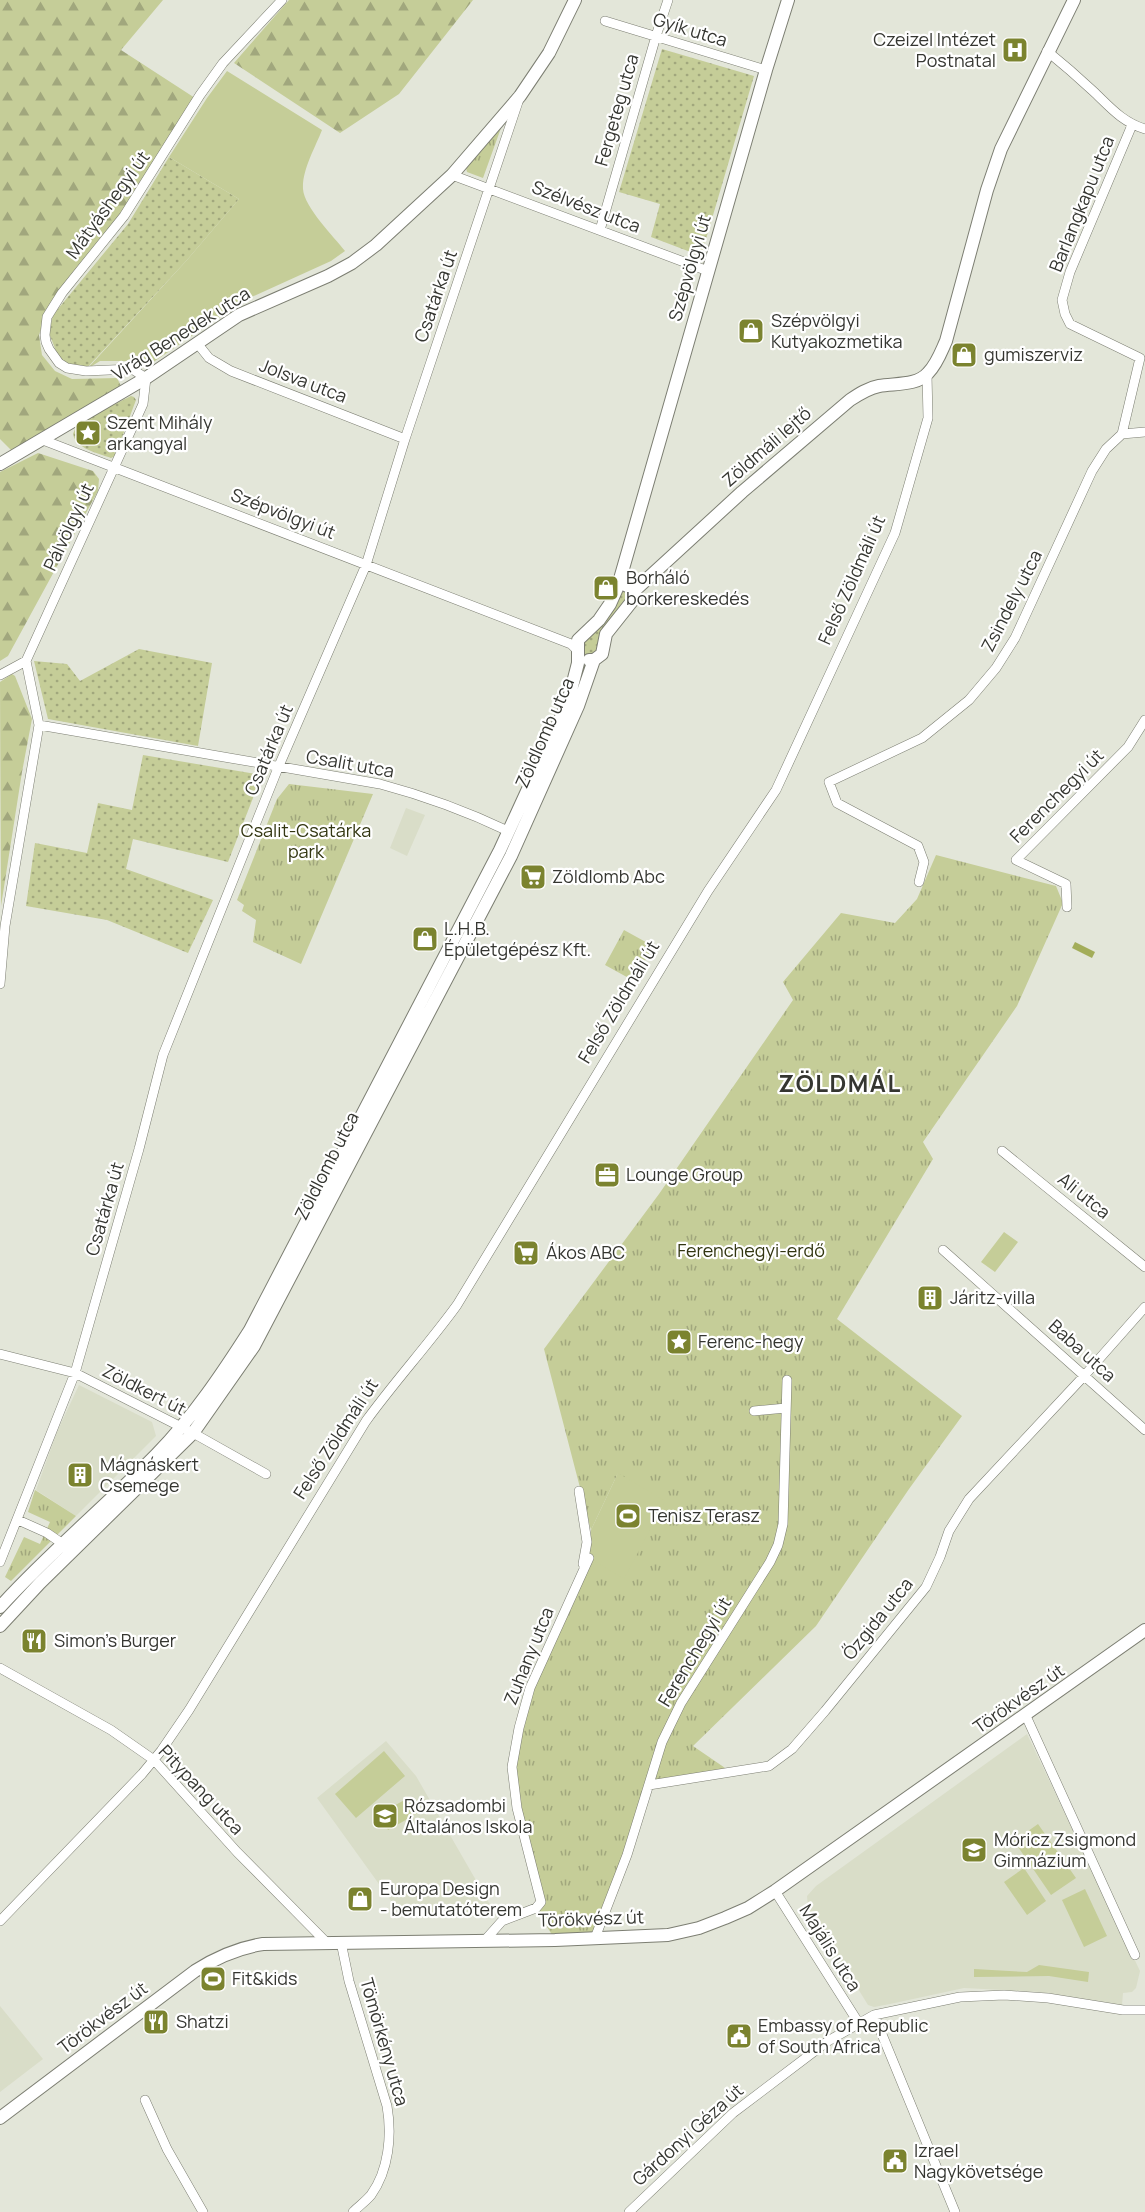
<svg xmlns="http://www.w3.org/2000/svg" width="1145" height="2212" font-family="Manrope,sans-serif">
	<defs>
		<pattern id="grass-dots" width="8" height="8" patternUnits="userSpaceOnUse" patternTransform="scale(1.5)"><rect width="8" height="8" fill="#c5cd98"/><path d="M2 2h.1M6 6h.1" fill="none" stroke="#a1a77d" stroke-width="1.8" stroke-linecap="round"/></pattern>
		<pattern id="forest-firs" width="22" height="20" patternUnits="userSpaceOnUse" patternTransform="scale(1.5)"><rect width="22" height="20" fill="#c5cd98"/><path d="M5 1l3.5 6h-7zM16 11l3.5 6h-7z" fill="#a1a77d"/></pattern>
		<pattern id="park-tufts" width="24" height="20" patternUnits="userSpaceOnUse" patternTransform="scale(1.5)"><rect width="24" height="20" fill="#c5cd98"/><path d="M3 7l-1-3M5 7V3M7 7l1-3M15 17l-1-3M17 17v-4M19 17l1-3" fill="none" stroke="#a1a77d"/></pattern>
	</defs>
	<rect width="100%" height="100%" fill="#e3e6d9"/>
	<!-- built -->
	<path fill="#d9ddc8" d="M 406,808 L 425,815 L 407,856 L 390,848 Z
		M 79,1385 L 152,1422 L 156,1436 L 76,1516 L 36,1490 L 57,1432 Z
		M 1027,1734 L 1140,1971 L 1136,1988 L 1132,1992 L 1123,1993 L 1122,2005 L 1040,1992 L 964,1988 L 890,2004 L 874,2007 L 868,2005 L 808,1908 L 807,1896 L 816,1886 Z
		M 386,1741 L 416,1776 L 496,1915 L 402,1916 L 317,1798 Z
		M 0,2006 L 43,2059 L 0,2092 Z"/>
	<!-- grass -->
	<path fill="url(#grass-dots)" d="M 662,49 L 754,76 L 701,256 L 651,237 L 660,204 L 619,192 Z
		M 169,157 L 239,199 L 187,260 L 86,369 L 68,365 L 58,356 L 49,333 L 53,315 L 128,224 Z
		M 131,396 L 134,397 L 136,400 L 115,456 L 111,458 C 98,453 76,449 73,434 L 77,424 L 81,421 Z
		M 625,591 L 629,594 L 601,652 L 587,656 L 584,653 L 581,640 L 620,592 Z
		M 139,649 L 212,663 L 198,746 L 48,719 L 34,661 L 67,664 L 80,681 Z
		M 143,755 L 262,775 L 228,862 L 133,839 L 126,869 L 213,900 L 188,953 L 107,920 L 26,906 L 35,843 L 87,853 L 98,803 L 132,810 Z"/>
	<!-- forest -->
	<path fill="url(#forest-firs)" d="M 0,0 L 163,0 L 121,50 L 195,98 L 116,221 L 47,310 L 39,335 L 42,355 L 55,371 L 72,379 L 117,378 L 122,388 L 16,455 L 0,439 Z
		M 289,0 L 473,0 L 399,94 L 340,133 L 234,63 Z
		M 38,453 L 93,471 L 99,479 L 98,491 L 8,656 L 0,661 L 0,472 Z
		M 12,674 L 15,676 L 32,719 L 22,772 L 1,906 L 0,682 Z"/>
	<!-- park -->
	<path fill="url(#park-tufts)" d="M 501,128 L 483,178 L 467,172 L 466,168 Z
		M 289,784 L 373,794 L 301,964 L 253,942 L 256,920 L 242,911 L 244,905 L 237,900 L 277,799 Z
		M 936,855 L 1056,886 L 1063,903 L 1017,1006 L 923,1142 L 933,1159 L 837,1319 L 962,1416 L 909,1489 L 816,1626 L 693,1746 L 731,1772 L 649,1785 L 595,1938 L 555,1940 L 536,1908 L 541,1901 L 512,1767 L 530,1688 L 573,1591 L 618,1473 L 591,1530 L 544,1349 L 659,1194 L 793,1000 L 783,982 L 841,913 L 895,923 L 917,899 Z
		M 624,930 L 653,946 L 634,981 L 605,965 Z
		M 35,1490 L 76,1516 L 11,1581 L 5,1577 L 24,1537 L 40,1544 L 50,1522 L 28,1512 Z"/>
	<!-- pitch -->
	<path fill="#c5cd98" d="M 227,71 L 322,130 C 315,148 302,170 303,189 C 304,207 334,237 345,251 L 331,261 L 245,300 L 152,363 L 130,361 L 100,361 L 87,369 L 187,260 L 239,199 L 169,157 L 207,98 Z
		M 1004,1232 L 1018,1242 L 995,1272 L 981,1262 Z
		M 618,1473 L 665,1501 L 624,1579 L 589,1558 L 591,1530 Z
		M 384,1751 L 405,1776 L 356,1818 L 335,1794 Z
		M 410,1797 L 418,1813 L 388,1830 L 379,1814 Z
		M 1038,1824 L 1076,1878 L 1051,1895 L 1014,1841 Z
		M 1024,1868 L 1046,1901 L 1027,1915 L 1004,1882 Z
		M 1085,1889 L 1107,1936 L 1084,1947 L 1062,1900 Z
		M 1039,1965 L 1089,1972 L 1088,1982 L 1049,1976 L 974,1977 L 974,1969 L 1027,1972 Z"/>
	<!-- water -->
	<path fill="#a3ad59" d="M 1075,942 L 1095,952 L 1092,958 L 1072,948 Z"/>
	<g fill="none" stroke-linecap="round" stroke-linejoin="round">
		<!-- minor casing -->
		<g stroke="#7c7e72" stroke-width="10">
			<path id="minor" d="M 605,21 L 766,70
				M 1047,51 C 1063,64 1078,77 1093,91 C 1110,107 1122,122 1145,129
				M 452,175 L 708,271
				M 600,230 L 656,36 L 668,0
				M 197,343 L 209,358 L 231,371 L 405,439
				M 1122,434 L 1140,358 L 1070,324 L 1065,314 L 1062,300 L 1070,272 L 1132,125
				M 43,440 L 571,644 L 576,649
				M 0,675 L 26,661 L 143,404 L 146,378 L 132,369 L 86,371 L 67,368 L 59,363 L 49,349 L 46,342 L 45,335 L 47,317 L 62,293 L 124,216 L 200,95 L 223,63 L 282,0
				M 39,725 L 380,784 C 425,796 466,811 508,831
				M 919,882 L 924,862 L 918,846 L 837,803 L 829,782 L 922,738 L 969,700 L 996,668 L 1015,638 L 1092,471 L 1106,449 L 1122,434 L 1145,432
				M 1067,907 L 1066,884 L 1016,860 L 1128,747 L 1145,720
				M 0,984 L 5,926 L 39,725 L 26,661
				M 1002,1151 L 1145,1267
				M 943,1250 L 1145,1430
				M 0,1354 L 75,1373 L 193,1433 L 266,1474
				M 754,1411 L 786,1408
				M 579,1491 L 587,1542 L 583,1564
				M 18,1520 L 47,1533 L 63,1544
				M 0,1562 L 75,1373 L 139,1149 L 163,1055 L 278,768 L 366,565 L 405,439 L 518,102
				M 0,1668 L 111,1730 L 154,1760 L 237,1852 L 327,1943
				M 1026,1716 L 1135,1955
				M 649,1785 L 769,1766 L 792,1749 L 825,1711 L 926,1587 L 940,1557 L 949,1531 L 969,1499 L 1084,1376 L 1145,1307
				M 775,1891 L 858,2022
				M 0,1921 L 142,1774 L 161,1751 L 189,1710 L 366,1421 C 395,1381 428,1345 457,1305 L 708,891 L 776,790 L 895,533 L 928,418 L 927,375
				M 595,1938 L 627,1855 L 662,1742 L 681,1703 L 770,1562 L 778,1545 L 783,1524 L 787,1380
				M 486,1939 L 502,1921 L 536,1908 L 541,1902 L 517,1808 L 512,1767 L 519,1728 L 530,1688 L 589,1558
				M 341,1942 L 349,1981 L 387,2106 C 392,2135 389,2170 371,2195 C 366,2201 359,2206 353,2212
				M 874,2015 L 955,2212
				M 145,2100 L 167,2149 L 203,2212
				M 629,2212 L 733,2113 L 828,2041 L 874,2015 L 960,1997 L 1004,1995 L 1048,1998 L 1123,2010 L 1145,2010"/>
		</g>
		<!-- tertiary casing -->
		<g stroke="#7c7e72" stroke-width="14">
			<path id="tertiary" d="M 0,464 L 146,378 L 239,315 L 328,276 L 352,263 L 376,245 L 452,175 L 520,96 L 549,53 L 575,0
				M 634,591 L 742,492 L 850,400 C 859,394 868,388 879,386 C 894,383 917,386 928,373 C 937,364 941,352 946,341 L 987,190 L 1001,149 L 1074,0
				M 589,660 L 594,660 L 602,654 L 606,634 L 633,600 L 635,595 L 632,588 L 623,584 L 618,586
				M 0,1607 C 49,1553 106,1506 157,1454 C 193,1417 222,1374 250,1330 L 500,850 L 568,702 L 578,663 L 578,640 L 599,620 L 610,604 L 618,586 L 766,70 L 788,0
				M 0,1626 L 40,1583 L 193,1433 L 254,1346 L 511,856 L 578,706 L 594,660
				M 0,2118 L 195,1971 C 217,1957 237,1948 263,1944 L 555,1940 L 668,1935 L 699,1928 L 725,1918 L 748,1908 L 775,1891 L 1145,1630"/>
		</g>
		<!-- minor -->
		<use href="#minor" stroke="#fff" stroke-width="9"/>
		<!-- tertiary -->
		<use href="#tertiary" stroke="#fff" stroke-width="12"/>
	</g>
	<!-- icons -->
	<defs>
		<g id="hospital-square" transform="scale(1.35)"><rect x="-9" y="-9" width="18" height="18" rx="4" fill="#7b832f" stroke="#fff"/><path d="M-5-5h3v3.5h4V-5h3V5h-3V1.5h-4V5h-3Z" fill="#fff"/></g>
		<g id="shop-square" transform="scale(1.35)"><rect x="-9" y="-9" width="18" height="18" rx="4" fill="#7b832f" stroke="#fff"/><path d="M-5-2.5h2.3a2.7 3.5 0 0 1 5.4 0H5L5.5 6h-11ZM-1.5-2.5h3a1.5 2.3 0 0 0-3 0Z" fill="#fff"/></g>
		<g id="sight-square" transform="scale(1.35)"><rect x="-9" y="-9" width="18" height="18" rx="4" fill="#7b832f" stroke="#fff"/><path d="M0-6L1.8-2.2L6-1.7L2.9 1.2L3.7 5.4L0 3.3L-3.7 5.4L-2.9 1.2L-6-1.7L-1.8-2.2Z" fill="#fff"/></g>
		<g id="supermarket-square" transform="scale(1.35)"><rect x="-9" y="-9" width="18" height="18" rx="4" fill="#7b832f" stroke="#fff"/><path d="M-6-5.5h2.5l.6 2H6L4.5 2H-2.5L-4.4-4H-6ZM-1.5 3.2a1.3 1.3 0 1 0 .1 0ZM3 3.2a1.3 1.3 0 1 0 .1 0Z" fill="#fff"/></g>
		<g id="office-square" transform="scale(1.35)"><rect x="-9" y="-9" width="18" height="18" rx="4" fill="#7b832f" stroke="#fff"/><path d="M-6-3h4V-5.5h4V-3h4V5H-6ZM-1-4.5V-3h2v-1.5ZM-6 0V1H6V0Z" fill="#fff"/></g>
		<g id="building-square" transform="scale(1.35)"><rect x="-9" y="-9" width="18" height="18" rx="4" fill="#7b832f" stroke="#fff"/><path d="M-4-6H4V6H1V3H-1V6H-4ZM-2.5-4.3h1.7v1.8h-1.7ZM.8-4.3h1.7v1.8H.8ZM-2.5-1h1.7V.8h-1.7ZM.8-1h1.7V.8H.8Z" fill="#fff"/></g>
		<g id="stadium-square" transform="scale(1.35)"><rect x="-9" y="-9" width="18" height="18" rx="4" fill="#7b832f" stroke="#fff"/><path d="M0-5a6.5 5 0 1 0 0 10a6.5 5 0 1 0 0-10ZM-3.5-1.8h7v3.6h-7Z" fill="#fff"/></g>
		<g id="restaurant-square" transform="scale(1.35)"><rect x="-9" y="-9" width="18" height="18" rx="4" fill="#7b832f" stroke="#fff"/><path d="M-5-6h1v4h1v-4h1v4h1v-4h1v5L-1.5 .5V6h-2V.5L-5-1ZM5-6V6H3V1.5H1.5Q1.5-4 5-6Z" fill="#fff"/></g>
		<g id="school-square" transform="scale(1.35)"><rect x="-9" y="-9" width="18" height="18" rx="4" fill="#7b832f" stroke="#fff"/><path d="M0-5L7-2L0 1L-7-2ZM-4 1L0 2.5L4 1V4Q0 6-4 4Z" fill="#fff"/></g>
		<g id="civic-square" transform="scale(1.35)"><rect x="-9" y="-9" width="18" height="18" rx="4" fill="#7b832f" stroke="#fff"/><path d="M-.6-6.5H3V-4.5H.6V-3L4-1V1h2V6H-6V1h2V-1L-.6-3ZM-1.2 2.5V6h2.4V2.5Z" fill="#fff"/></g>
	</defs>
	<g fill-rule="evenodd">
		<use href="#hospital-square" x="1015" y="50"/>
		<use href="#shop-square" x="751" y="331"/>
		<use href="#shop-square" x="964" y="355"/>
		<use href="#sight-square" x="88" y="433"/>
		<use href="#shop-square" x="606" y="588"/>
		<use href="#supermarket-square" x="533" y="877"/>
		<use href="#shop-square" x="425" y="939"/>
		<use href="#office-square" x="607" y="1175"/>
		<use href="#supermarket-square" x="526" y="1253"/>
		<use href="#building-square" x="930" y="1298"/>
		<use href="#sight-square" x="679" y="1342"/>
		<use href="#building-square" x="80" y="1475"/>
		<use href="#stadium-square" x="628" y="1516"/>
		<use href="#restaurant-square" x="34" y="1641"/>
		<use href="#school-square" x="385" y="1816"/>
		<use href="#school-square" x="974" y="1850"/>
		<use href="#shop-square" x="360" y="1899"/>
		<use href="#stadium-square" x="213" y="1979"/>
		<use href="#restaurant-square" x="156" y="2022"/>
		<use href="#civic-square" x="739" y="2036"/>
		<use href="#civic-square" x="895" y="2161"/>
	</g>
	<g text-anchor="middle" stroke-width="4.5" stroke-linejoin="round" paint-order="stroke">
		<!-- street labels -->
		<g font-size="18" fill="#353631" stroke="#fff">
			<text transform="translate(690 30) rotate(17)" y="6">Gyík utca</text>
			<text transform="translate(617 110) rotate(-74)" y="6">Fergeteg utca</text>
			<text transform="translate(1082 204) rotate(-68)" y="6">Barlangkapu utca</text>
			<text transform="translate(108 205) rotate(-54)" y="6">Mátyáshegyi út</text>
			<text transform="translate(586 207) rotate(21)" y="6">Szélvész utca</text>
			<text transform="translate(690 268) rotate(-74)" y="6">Szépvölgyi út</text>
			<text transform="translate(436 296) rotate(-71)" y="6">Csatárka út</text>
			<text transform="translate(181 334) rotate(-32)" y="6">Virág Benedek utca</text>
			<text transform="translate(303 381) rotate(21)" y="6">Jolsva utca</text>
			<text transform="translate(767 447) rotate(-41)" y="6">Zöldmáli lejtő</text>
			<text transform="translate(283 514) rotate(21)" y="6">Szépvölgyi út</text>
			<text transform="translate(69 527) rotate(-65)" y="6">Pálvölgyi út</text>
			<text transform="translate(852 580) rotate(-66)" y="6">Felső Zöldmáli út</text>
			<text transform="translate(1012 601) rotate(-63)" y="6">Zsindely utca</text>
			<text transform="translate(545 733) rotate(-66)" y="6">Zöldlomb utca</text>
			<text transform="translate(269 750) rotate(-67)" y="6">Csatárka út</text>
			<text transform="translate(350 764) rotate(10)" y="6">Csalit utca</text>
			<text transform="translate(1057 796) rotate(-45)" y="6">Ferenchegyi út</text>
			<text transform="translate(619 1002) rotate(-59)" y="6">Felső Zöldmáli út</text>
			<text transform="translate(327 1166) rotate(-63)" y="6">Zöldlomb utca</text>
			<text transform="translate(1084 1196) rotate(39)" y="6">Ali utca</text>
			<text transform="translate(105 1209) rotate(-74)" y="6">Csatárka út</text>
			<text transform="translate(1082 1351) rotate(42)" y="6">Baba utca</text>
			<text transform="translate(144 1390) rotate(27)" y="6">Zöldkert út</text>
			<text transform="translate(336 1439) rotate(-57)" y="6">Felső Zöldmáli út</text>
			<text transform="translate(878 1619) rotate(-51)" y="6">Őzgida utca</text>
			<text transform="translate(695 1652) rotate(-59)" y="6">Ferenchegyi út</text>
			<text transform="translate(529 1656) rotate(-68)" y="6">Zuhany utca</text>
			<text transform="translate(1019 1699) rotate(-35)" y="6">Törökvész út</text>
			<text transform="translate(201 1790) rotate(47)" y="6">Pitypang utca</text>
			<text transform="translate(591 1919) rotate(-2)" y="6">Törökvész út</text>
			<text transform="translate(830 1948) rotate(58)" y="6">Majális utca</text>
			<text transform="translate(103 2018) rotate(-37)" y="6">Törökvész út</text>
			<text transform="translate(384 2042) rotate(74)" y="6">Tömörkény utca</text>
			<text transform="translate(688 2135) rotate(-42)" y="6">Gárdonyi Géza út</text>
		</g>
		<!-- poi labels -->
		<g font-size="18" fill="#353631" stroke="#fff" text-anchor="start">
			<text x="996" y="46" text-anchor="end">Czeizel Intézet<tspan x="996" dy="21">Postnatal</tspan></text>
			<text x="771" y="327">Szépvölgyi<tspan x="771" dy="21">Kutyakozmetika</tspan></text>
			<text x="984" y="361">gumiszerviz</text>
			<text x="107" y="429">Szent Mihály<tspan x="107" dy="21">arkangyal</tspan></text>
			<text x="626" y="584">Borháló<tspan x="626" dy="21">borkereskedés</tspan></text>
			<text x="552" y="883">Zöldlomb Abc</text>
			<text x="444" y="935">L.H.B.<tspan x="444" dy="21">Épületgépész Kft.</tspan></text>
			<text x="626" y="1181">Lounge Group</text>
			<text x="546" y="1259">Ákos ABC</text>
			<text x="950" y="1304">Járitz-villa</text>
			<text x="698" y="1348">Ferenc-hegy</text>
			<text x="100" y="1471">Mágnáskert<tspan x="100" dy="21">Csemege</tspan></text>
			<text x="648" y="1522">Tenisz Terasz</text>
			<text x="54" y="1647">Simon's Burger</text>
			<text x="404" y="1812">Rózsadombi<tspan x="404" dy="21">Általános Iskola</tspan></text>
			<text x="994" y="1846">Móricz Zsigmond<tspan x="994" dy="21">Gimnázium</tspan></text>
			<text x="380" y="1895">Europa Design<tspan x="380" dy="21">- bemutatóterem</tspan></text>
			<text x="232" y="1985">Fit&amp;kids</text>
			<text x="176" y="2028">Shatzi</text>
			<text x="758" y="2032">Embassy of Republic<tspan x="758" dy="21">of South Africa</tspan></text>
			<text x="914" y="2157">Izrael<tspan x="914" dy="21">Nagykövetsége</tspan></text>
		</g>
		<!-- park labels -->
		<g font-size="18" fill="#323611" stroke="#fff">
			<text x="306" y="837">Csalit-Csatárka<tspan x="306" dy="21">park</tspan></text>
			<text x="751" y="1257">Ferenchegyi-erdő</text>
		</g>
		<!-- district labels -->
		<g font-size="24" font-weight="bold" letter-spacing="1.5" fill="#353631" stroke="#fff">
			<text x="840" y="1092">ZÖLDMÁL</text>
		</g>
	</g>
</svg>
